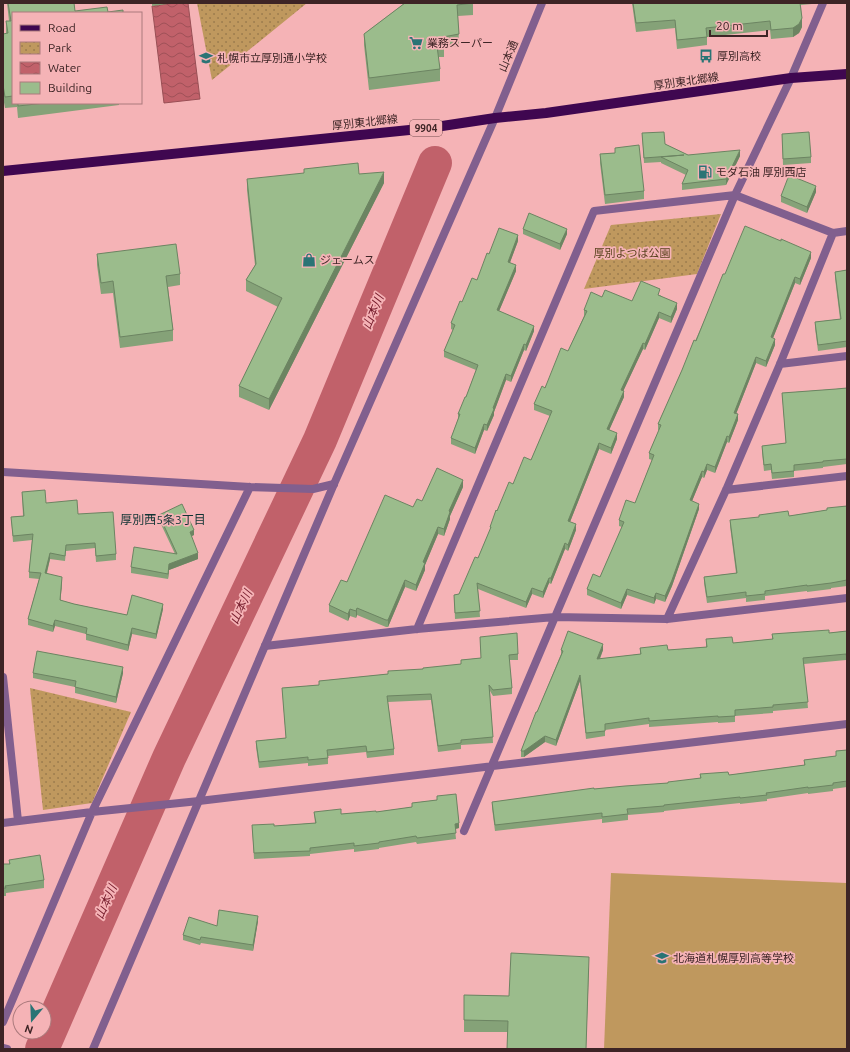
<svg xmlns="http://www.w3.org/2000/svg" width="850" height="1052" font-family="Ubuntu,'Noto Sans JP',sans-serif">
	<defs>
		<pattern id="park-dots" width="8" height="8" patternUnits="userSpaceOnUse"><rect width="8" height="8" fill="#bf985e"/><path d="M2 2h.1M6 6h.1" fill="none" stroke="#9c7c4d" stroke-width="1.8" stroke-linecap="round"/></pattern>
		<pattern id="water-waves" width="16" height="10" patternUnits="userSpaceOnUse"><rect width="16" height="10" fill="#c1616a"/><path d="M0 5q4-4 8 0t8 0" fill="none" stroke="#9e5057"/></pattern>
	</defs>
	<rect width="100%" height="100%" fill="#f5b3b6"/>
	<!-- green -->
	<path fill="#bf985e" d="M 611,873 L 847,883 L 847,1049 L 604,1049 Z"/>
	<!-- park -->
	<path fill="url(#park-dots)" d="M 197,3 L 307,3 L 212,80 Z
		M 721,214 L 697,274 L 584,289 L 611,225 Z
		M 30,688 L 131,712 L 92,803 L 43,810 Z"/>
	<!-- water -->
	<path fill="url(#water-waves)" stroke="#994f55" d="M 175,3 L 188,3 L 200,99 L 164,103 L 152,6 Z"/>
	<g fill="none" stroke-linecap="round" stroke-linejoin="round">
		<!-- river -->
		<path stroke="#c1616a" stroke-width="34" d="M 42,1049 L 169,758 L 320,440 L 435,163"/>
		<!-- minor -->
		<path stroke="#815f8e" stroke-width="8" d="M 780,364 L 847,356
			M 3,472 L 250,487 L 313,489 L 334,484
			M 726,490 L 847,476
			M 667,619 L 726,490 L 780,364 L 833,233
			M 417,629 L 594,211 L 735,195 L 833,233 L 847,231
			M 265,646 L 417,629 L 555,617 L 667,619 L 847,598
			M 3,677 L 18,821
			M 3,823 L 92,812 L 199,801 L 847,724
			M 464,831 L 555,617 L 735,195 L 791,78 L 823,3
			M 3,1022 L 92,812 L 250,487
			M 3,1048 L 7,1049"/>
		<!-- tertiary -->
		<path stroke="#815f8e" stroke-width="8" d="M 93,1049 L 334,484 L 495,118 L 542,3"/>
		<!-- primary -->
		<path stroke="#3f0750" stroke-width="10" d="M 3,171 L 429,128 L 495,118 L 546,113 L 791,78 L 847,74"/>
	</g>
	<!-- wall -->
	<path fill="#85a278" d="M 7,3 L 74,3 L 75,11 L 123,13 L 13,13 L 13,103 L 119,103 L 119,105 L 18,118 L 17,107 L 5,108 L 3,97 L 3,34 L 6,34 L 6,21 L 9,21 Z
		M 152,3 L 175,3 L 152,6 Z
		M 405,3 L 473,3 L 473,15 L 458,16 L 459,46 L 444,48 L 444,57 L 438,57 L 440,69 L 440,81 L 369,90 L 364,45 L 364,34 Z
		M 632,3 L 812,3 L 812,4 L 801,5 L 802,27 L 799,33 L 793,37 L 771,39 L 770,30 L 707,37 L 707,45 L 677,49 L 675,28 L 636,32 Z
		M 642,133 L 688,155 L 740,156 L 726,185 L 682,190 L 682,184 L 686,175 L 661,163 L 661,162 L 644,163 Z
		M 782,134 L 811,157 L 811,163 L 783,165 Z
		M 615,153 L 644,191 L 644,199 L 605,204 L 600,163 L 600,154 Z
		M 359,174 L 384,183 L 269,410 L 239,397 L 239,386 L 278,307 L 246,291 L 246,280 L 255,265 L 247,190 L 247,179 Z
		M 816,192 L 807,213 L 781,202 L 781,196 Z
		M 523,229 L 567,234 L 560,250 L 523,234 Z
		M 518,241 L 510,262 L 516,271 L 499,311 L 534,331 L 526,351 L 524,350 L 511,382 L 506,380 L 494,412 L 494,415 L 487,431 L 484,430 L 475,454 L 451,444 L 451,438 L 458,419 L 458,414 L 466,397 L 476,370 L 444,357 L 444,351 L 453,330 L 451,329 L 451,323 L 477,280 L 489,254 Z
		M 97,254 L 180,274 L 180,285 L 168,287 L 173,330 L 173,341 L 120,348 L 113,293 L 101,294 L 97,265 Z
		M 811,258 L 800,285 L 795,283 L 773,338 L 775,345 L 766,367 L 756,363 L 736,414 L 738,420 L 729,443 L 727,442 L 715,473 L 707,470 L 704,478 L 702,477 L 692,501 L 699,509 L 672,586 L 665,602 L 656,599 L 654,604 L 627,595 L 621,609 L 587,595 L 587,589 L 600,577 L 622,527 L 619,526 L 619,520 L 635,503 L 652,460 L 649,459 L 649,453 L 659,430 L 658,430 L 658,424 L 725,274 Z
		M 847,270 L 847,347 L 818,351 L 815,328 L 815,322 L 840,319 L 835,278 L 835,272 Z
		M 660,295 L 677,309 L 671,323 L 659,318 L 645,350 L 643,349 L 623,391 L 624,397 L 609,430 L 617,439 L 611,454 L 599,449 L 570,522 L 576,530 L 568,551 L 565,549 L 551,584 L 549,583 L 543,598 L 532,594 L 526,608 L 478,589 L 480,617 L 455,619 L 454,595 L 459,594 L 478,558 L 490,530 L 490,527 L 497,511 L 513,484 L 531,460 L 550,416 L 534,410 L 534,404 L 568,351 L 584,316 L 584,310 L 602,297 L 632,301 Z
		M 847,388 L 847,464 L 823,467 L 823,468 L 794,471 L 794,477 L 772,479 L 771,470 L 764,471 L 762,452 L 762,446 L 786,443 L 782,393 L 836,389 Z
		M 463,487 L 450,516 L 450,519 L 444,536 L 438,534 L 425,565 L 425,570 L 416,591 L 405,587 L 388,627 L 386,627 L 357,615 L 356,618 L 350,616 L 348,621 L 329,612 L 329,605 L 347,582 L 413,507 L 422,501 Z
		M 22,492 L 46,503 L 78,514 L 116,554 L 116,560 L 96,562 L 95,548 L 66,551 L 65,561 L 50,559 L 47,573 L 62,583 L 60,600 L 74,604 L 127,615 L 163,609 L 156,639 L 132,634 L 128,651 L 86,640 L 86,634 L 55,626 L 53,632 L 28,625 L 28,619 L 39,579 L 29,578 L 29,572 L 32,540 L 13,542 L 11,517 L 23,516 Z
		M 847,506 L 847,586 L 831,588 L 831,589 L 807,592 L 807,591 L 765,596 L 765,600 L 746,602 L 746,598 L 707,603 L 704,583 L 704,577 L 736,573 L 730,526 L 730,520 L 789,516 L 827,510 Z
		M 159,515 L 194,535 L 191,536 L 198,559 L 169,570 L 168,579 L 131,573 L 131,567 L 175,554 L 159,520 Z
		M 847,631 L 847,665 L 846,660 L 804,664 L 808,708 L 773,711 L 773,713 L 735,716 L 735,722 L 718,723 L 718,722 L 649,727 L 649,724 L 605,730 L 605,736 L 586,739 L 580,681 L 556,746 L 545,742 L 524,757 L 521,757 L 521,751 L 561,654 L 561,650 L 603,650 L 600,659 L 640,654 L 640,648 L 668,650 L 706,647 L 706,639 L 733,643 L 772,639 L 772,634 L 829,633 Z
		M 480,637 L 518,654 L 518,660 L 509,660 L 512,688 L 512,694 L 493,696 L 490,691 L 493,743 L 461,745 L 461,749 L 438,752 L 431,700 L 388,702 L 394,749 L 394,755 L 367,758 L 366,752 L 328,756 L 328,764 L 308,766 L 308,763 L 259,768 L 256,747 L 256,741 L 286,738 L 282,688 L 319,685 L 319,681 L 388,674 L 461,664 L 461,660 L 481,658 Z
		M 33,673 L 123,673 L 116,703 L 75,693 L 75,687 L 33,678 Z
		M 847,750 L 847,787 L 833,789 L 833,791 L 808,794 L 808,793 L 767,799 L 767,801 L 740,804 L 740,803 L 664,811 L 664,812 L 628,815 L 628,820 L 602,823 L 602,819 L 495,831 L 492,808 L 492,802 L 594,789 L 668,783 L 700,778 L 700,774 L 729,775 L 804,765 L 804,760 L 836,756 L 836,751 Z
		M 437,796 L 459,828 L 455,829 L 456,839 L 417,844 L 416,842 L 379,848 L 379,849 L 354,852 L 354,849 L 310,854 L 310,856 L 254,859 L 252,825 L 274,826 L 315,823 L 314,812 L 341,814 L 376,812 L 412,807 L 412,803 L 437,800 Z
		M 9,860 L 44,880 L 44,888 L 6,893 L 6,896 L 3,896 L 3,864 L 9,864 Z
		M 258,921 L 253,951 L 201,943 L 200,945 L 183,940 L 183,935 L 217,926 Z
		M 589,968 L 586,1049 L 507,1049 L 508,1032 L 464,1032 L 464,995 L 509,996 Z"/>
	<!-- shaded-wall -->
	<path fill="#6c8462" d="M 802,18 L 802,27 L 799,33 L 793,37 L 793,28 Z
		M 740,150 L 740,156 L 726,185 L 726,179 Z
		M 384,172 L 384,183 L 269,410 L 269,399 Z
		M 816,186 L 816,192 L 807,213 L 807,207 Z
		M 567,229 L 567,234 L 560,250 L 560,244 Z
		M 518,235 L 518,241 L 508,268 L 508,262 Z
		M 811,252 L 811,258 L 800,285 L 800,279 Z
		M 516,265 L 516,271 L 497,316 L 497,310 Z
		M 795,277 L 795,283 L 771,343 L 771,337 Z
		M 677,303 L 677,309 L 671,323 L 671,317 Z
		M 659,312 L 659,318 L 645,350 L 645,344 Z
		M 534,326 L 534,331 L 526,351 L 526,345 Z
		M 775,339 L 775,345 L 766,367 L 766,361 Z
		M 643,343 L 643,349 L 621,396 L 621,390 Z
		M 524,344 L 524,350 L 511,382 L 511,376 Z
		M 756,357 L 756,363 L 734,419 L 734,413 Z
		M 506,374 L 506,380 L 494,412 L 494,415 L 487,431 L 487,425 Z
		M 624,391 L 624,397 L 607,435 L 607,429 Z
		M 738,414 L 738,420 L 729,443 L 729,437 Z
		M 484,424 L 484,430 L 475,454 L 475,448 Z
		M 617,433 L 617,439 L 611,454 L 611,448 Z
		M 727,436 L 727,442 L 715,473 L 715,467 Z
		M 599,443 L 599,449 L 568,527 L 568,521 Z
		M 707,464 L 707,470 L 704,478 L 704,472 Z
		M 702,471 L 702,477 L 690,506 L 690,500 Z
		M 463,480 L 463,487 L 450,516 L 450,519 L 444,536 L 444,529 L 449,511 Z
		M 699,504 L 699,509 L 672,586 L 665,602 L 665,596 Z
		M 576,524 L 576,530 L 568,551 L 568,545 Z
		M 438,527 L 438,534 L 425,565 L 425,570 L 416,591 L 416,585 L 423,562 Z
		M 194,530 L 194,535 L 190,537 L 190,532 Z
		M 565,543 L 565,549 L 551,584 L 551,578 Z
		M 50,553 L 50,559 L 45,579 L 45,573 Z
		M 198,553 L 198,559 L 169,570 L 168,579 L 168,574 L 169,564 Z
		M 62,577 L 62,583 L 60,606 L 60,600 Z
		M 549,578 L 549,583 L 543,598 L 543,592 Z
		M 405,580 L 405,587 L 388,627 L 388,620 Z
		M 532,588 L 532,594 L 526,608 L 526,602 Z
		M 627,589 L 627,595 L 621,609 L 621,603 Z
		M 656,593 L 656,599 L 654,604 L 654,598 Z
		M 163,604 L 163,609 L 156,639 L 156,634 Z
		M 357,608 L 357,615 L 356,618 L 356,611 Z
		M 350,609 L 350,616 L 348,621 L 348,614 Z
		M 55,620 L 55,626 L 53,632 L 53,626 Z
		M 132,628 L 132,634 L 128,651 L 128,645 Z
		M 603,644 L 603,650 L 597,665 L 597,659 Z
		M 123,667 L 123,673 L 116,703 L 116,697 Z
		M 580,675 L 580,681 L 556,746 L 556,740 Z
		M 545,736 L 545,742 L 524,757 L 524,751 Z
		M 459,823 L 459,828 L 455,829 L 455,824 Z
		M 258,916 L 258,921 L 253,951 L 253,945 Z"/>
	<!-- building -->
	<path fill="#9bbc8c" stroke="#6c8462" d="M 8,3 L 74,3 L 75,11 L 107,7 L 108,12 L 123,10 L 123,13 L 13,13 L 13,96 L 5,97 L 3,85 L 3,34 L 8,33 L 6,21 L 11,21 Z
		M 405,3 L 473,3 L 457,5 L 459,34 L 443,37 L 444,46 L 437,46 L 440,69 L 369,78 L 364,34 Z
		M 633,3 L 800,3 L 802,18 L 799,24 L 793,28 L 771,30 L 770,21 L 706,28 L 707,37 L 677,40 L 675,20 L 636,23 Z
		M 18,103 L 45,103 L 18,106 Z
		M 664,132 L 665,144 L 688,155 L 740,150 L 726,179 L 682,184 L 688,170 L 661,157 L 684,155 L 644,158 L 642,133 Z
		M 809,132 L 811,157 L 783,159 L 782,134 Z
		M 639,145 L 644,191 L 605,195 L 600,154 L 615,153 L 615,148 Z
		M 358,163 L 359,174 L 384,172 L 269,399 L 239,386 L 282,298 L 246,280 L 256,264 L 247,179 L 304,173 L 304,169 Z
		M 789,175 L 816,186 L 807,207 L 781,196 Z
		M 529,213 L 567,229 L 560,244 L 523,229 Z
		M 745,226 L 781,241 L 781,239 L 811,252 L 800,279 L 795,277 L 771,337 L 775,339 L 766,361 L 756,357 L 734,413 L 738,414 L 729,437 L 727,436 L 715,467 L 707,464 L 704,472 L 702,471 L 690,500 L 699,504 L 672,580 L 665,596 L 656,593 L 654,598 L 627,589 L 621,603 L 587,589 L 593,574 L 600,577 L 624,522 L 619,520 L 626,500 L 635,503 L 654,455 L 649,453 L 661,425 L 658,424 L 682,370 L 694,340 L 696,341 L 723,274 L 725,274 Z
		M 499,228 L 518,235 L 508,262 L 516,265 L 497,310 L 534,326 L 526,345 L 524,344 L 511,376 L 506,374 L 493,408 L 494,409 L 487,425 L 484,424 L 475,448 L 451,438 L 460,414 L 458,414 L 465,397 L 466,397 L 478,365 L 444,351 L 455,325 L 451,323 L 460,301 L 462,302 L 472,278 L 477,280 L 487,253 L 489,254 Z
		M 176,244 L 180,274 L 166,276 L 173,330 L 120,337 L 113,281 L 101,283 L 97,254 Z
		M 847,270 L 847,341 L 818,345 L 815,322 L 841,319 L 835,272 Z
		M 641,281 L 660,289 L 658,295 L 677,303 L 671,317 L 659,312 L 645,344 L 643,343 L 621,390 L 624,391 L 607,429 L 617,433 L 611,448 L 599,443 L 568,521 L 576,524 L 568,545 L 565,543 L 551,578 L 549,578 L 543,592 L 532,588 L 526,602 L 477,583 L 480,611 L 455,613 L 454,595 L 459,594 L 475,557 L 478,558 L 491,527 L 490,527 L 496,510 L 497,511 L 509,482 L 513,484 L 524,457 L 531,460 L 552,411 L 534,404 L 542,386 L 545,388 L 561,348 L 568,351 L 587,311 L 584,310 L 591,292 L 602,297 L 605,290 L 632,301 Z
		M 847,388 L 847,459 L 823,461 L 823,462 L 794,465 L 794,471 L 772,473 L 771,464 L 764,465 L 762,446 L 786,443 L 782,393 L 836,389 Z
		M 437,468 L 463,480 L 449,511 L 450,512 L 444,529 L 438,527 L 423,562 L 425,563 L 416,585 L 405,580 L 388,620 L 386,620 L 357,608 L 356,611 L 350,609 L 348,614 L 329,605 L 341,580 L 347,582 L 385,495 L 413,507 L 417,499 L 422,501 Z
		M 45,490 L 46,503 L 77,500 L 78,514 L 113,512 L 116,554 L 96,556 L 95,543 L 66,545 L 65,556 L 50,553 L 45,573 L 62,577 L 60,600 L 74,604 L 127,615 L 132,595 L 163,604 L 156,634 L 132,628 L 128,645 L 86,634 L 87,628 L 55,620 L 53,626 L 28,619 L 41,573 L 29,572 L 33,534 L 13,536 L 11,517 L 24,516 L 22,492 Z
		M 182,504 L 194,530 L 190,532 L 198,553 L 169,564 L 168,574 L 131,567 L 134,547 L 177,554 L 159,515 Z
		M 847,506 L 847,580 L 831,583 L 807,586 L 807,585 L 765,591 L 765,594 L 746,596 L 746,592 L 707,597 L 704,577 L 737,573 L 730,520 L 759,517 L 759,515 L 788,511 L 789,516 L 827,510 L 827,508 Z
		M 829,630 L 829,633 L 847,631 L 847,659 L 846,654 L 803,658 L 808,702 L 773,705 L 773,707 L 735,710 L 735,716 L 718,717 L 718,716 L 649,721 L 649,718 L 605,724 L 605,731 L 586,733 L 580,675 L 556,740 L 545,736 L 524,751 L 521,751 L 536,712 L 537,712 L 563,651 L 561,650 L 568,631 L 603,644 L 597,659 L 641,654 L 640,648 L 667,645 L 668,650 L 707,647 L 706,639 L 732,637 L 733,643 L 773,639 L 772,634 Z
		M 517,633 L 518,654 L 509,655 L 512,688 L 493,690 L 489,685 L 493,737 L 461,740 L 461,743 L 438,746 L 431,694 L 387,696 L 394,749 L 367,752 L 366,746 L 327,750 L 328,758 L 308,760 L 308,757 L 259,762 L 256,741 L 286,738 L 282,688 L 319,685 L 319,681 L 388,674 L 388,671 L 423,669 L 423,668 L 461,664 L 461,660 L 481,658 L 480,637 Z
		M 37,651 L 123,667 L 116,697 L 75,687 L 76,681 L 33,673 Z
		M 847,750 L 847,781 L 833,783 L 833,785 L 808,788 L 808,787 L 766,793 L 767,795 L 740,798 L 740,797 L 664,805 L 664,806 L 627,809 L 628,814 L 602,817 L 602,813 L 495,825 L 492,802 L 594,788 L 594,789 L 625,786 L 668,783 L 668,782 L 701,778 L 700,774 L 728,772 L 729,775 L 805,765 L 804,760 L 836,756 L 836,751 Z
		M 456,794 L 459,823 L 455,824 L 456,833 L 417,838 L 416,836 L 379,842 L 379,843 L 354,846 L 354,843 L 310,848 L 310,851 L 254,853 L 252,825 L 274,824 L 274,826 L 316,823 L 314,812 L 341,809 L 341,814 L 376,811 L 376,812 L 412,807 L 412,803 L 437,800 L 437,796 Z
		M 40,855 L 44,880 L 5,886 L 6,888 L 3,888 L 3,864 L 10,864 L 9,860 Z
		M 219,910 L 258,916 L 253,945 L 201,937 L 200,940 L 183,935 L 189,917 L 217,926 Z
		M 511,953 L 589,957 L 586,1049 L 507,1049 L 508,1021 L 464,1020 L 464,995 L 509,996 Z"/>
	<!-- icons -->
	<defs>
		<g id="supermarket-bare" transform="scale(1.08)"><path d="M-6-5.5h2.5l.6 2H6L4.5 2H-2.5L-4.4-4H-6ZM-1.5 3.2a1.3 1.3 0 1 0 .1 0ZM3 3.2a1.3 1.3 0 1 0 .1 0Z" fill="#2a7475" stroke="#f5b3b6" stroke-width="2.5" paint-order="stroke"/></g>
		<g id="bus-bare" transform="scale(1.08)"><path d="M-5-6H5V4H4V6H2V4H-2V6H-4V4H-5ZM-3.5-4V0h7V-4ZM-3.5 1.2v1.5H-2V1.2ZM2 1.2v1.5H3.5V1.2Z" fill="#2a7475" stroke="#f5b3b6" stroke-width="2.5" paint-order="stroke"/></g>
		<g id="school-bare" transform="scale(1.08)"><path d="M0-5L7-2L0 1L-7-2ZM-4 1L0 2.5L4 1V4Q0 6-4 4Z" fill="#2a7475" stroke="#f5b3b6" stroke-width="2.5" paint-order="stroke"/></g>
		<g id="fuel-bare" transform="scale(1.08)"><path d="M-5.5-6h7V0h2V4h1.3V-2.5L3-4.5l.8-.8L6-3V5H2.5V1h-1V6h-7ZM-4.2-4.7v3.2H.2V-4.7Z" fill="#2a7475" stroke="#f5b3b6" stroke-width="2.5" paint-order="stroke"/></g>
		<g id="shop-bare" transform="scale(1.08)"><path d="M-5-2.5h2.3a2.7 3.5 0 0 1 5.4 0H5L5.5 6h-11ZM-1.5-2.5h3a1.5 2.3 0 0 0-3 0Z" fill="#2a7475" stroke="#f5b3b6" stroke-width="2.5" paint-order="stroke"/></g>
	</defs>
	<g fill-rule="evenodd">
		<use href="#supermarket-bare" x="416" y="43"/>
		<use href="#bus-bare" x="706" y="56"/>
		<use href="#school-bare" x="206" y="58"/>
		<use href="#fuel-bare" x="705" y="172"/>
		<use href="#shop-bare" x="309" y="260"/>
		<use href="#school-bare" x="662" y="958"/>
	</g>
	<g text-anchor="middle" stroke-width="3.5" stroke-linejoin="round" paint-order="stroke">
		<!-- shield labels -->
		<rect fill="#f5b3b6" stroke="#744f50" stroke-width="1" x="410" y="120" width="32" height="16" rx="3"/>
		<g font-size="10" font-weight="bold" fill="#3d2425">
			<text x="426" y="132">9904</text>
		</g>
		<!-- poi labels -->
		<g font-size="11" fill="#3d2425" stroke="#f5b3b6" text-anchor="start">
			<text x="427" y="47">業務スーパー</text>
			<text x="717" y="60">厚別高校</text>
			<text x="217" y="62">札幌市立厚別通小学校</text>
			<text x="716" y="176">モダ石油 厚別西店</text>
			<text x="320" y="264">ジェームス</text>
			<text x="673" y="962">北海道札幌厚別高等学校</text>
		</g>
		<!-- street labels -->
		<g font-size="11" fill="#3d2425" stroke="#f5b3b6">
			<text transform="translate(508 56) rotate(-67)" y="4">山本通</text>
			<text transform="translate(686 81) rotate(-8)" y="4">厚別東北郷線</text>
			<text transform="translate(365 122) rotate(-6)" y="4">厚別東北郷線</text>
		</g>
		<!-- park labels -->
		<g font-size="11" fill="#5b431f" stroke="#f5b3b6">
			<text x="632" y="257">厚別よつば公園</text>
		</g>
		<!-- water labels -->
		<g font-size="12" font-style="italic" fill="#741a2a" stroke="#f5b3b6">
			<text transform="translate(373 312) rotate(-67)" y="4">山本川</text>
			<text transform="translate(241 607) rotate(-65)" y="4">山本川</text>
			<text transform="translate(106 902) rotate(-66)" y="4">山本川</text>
		</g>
		<!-- neighbourhood labels -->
		<g font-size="12" fill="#103333" stroke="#f5b3b6">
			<text x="163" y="524">厚別西5条3丁目</text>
		</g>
	</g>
	<!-- border -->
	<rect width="850" height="1052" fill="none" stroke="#3d2425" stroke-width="8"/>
	<!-- legend -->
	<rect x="12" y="12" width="130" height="92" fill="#f5b3b6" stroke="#ab7a7c"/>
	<rect x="20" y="25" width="20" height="6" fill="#3f0750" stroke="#ab7a7c"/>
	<text x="48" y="32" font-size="12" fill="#3d2425">Road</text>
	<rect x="20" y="42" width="20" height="12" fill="url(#park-dots)" stroke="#ab7a7c"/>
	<text x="48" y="52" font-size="12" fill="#3d2425">Park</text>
	<rect x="20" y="62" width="20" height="12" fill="url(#water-waves)" stroke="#ab7a7c"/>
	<text x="48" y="72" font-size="12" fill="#3d2425">Water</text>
	<rect x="20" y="82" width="20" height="12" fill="#9bbc8c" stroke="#ab7a7c"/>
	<text x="48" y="92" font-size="12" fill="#3d2425">Building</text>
	<!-- north arrow -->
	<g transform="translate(32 1020) rotate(199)"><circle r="19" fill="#f5b3b6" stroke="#ab7a7c"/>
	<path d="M0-3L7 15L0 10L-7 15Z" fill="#2a7475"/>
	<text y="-6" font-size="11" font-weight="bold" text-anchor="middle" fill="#3d2425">N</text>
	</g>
	<!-- scale -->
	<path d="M710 30v6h57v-6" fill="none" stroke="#3d2425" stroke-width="2"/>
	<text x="716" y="30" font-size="12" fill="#3d2425" stroke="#f5b3b6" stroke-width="3" paint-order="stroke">20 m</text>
</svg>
